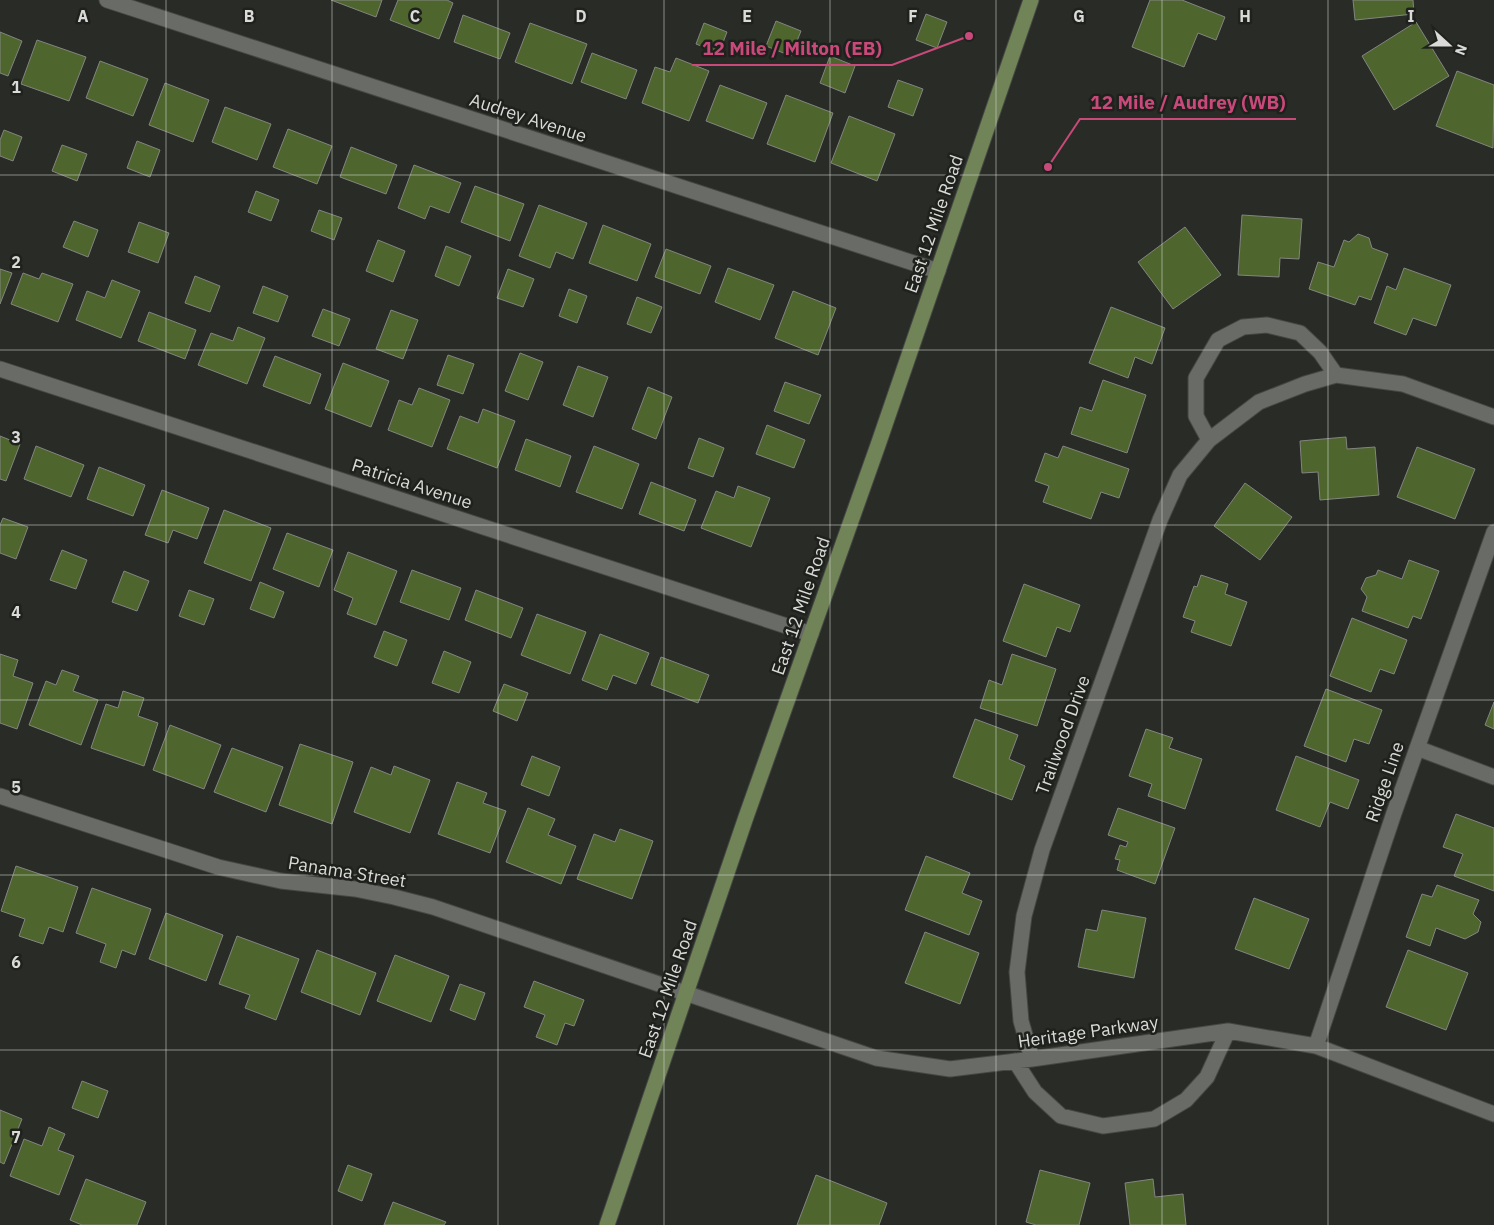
<svg xmlns="http://www.w3.org/2000/svg" width="1494" height="1225" font-family="'IBM Plex Sans',sans-serif">
	<rect width="100%" height="100%" fill="#292b27"/>
	<!-- building -->
	<path fill="#4e662e" stroke="#838580" d="M 331,0 L 382,0 L 376,17 Z
		M 398,0 L 447,0 L 453,3 L 439,39 L 390,20 Z
		M 1150,0 L 1182,0 L 1225,17 L 1216,40 L 1198,33 L 1184,67 L 1132,47 Z
		M 1353,0 L 1413,0 L 1414,14 L 1355,20 Z
		M 926,14 L 947,22 L 937,48 L 916,40 Z
		M 463,15 L 510,33 L 500,59 L 454,42 Z
		M 776,21 L 801,31 L 791,56 L 766,46 Z
		M 1416,22 L 1449,76 L 1394,110 L 1362,56 Z
		M 530,23 L 587,44 L 572,84 L 515,62 Z
		M 704,23 L 727,32 L 719,53 L 696,44 Z
		M 0,32 L 22,41 L 8,76 L 0,73 Z
		M 37,40 L 86,57 L 69,101 L 21,84 Z
		M 592,53 L 637,70 L 626,99 L 581,82 Z
		M 830,56 L 855,66 L 845,93 L 820,83 Z
		M 676,58 L 709,71 L 689,121 L 642,103 L 655,67 L 670,72 Z
		M 100,61 L 148,79 L 133,116 L 86,98 Z
		M 1457,71 L 1494,85 L 1493,148 L 1436,126 Z
		M 898,80 L 923,89 L 913,116 L 888,107 Z
		M 165,83 L 209,100 L 193,142 L 149,125 Z
		M 720,85 L 767,103 L 753,139 L 706,121 Z
		M 786,95 L 833,113 L 815,162 L 767,144 Z
		M 225,107 L 271,124 L 257,160 L 212,142 Z
		M 849,116 L 895,134 L 877,181 L 831,163 Z
		M 288,129 L 332,146 L 317,184 L 273,167 Z
		M 4,130 L 22,137 L 13,161 L 0,156 L 0,140 Z
		M 137,141 L 160,150 L 150,177 L 127,168 Z
		M 62,145 L 87,154 L 77,181 L 52,171 Z
		M 351,147 L 397,165 L 386,194 L 340,177 Z
		M 414,165 L 461,183 L 449,213 L 430,206 L 425,219 L 398,208 Z
		M 475,186 L 524,204 L 510,241 L 461,222 Z
		M 256,191 L 279,200 L 271,221 L 248,212 Z
		M 539,205 L 587,223 L 573,259 L 556,252 L 550,268 L 519,256 Z
		M 319,210 L 342,218 L 334,240 L 311,231 Z
		M 1242,215 L 1302,219 L 1299,259 L 1280,258 L 1279,277 L 1238,275 Z
		M 74,221 L 98,230 L 88,257 L 63,247 Z
		M 139,222 L 169,233 L 158,263 L 128,252 Z
		M 603,225 L 651,244 L 637,281 L 589,263 Z
		M 1185,227 L 1221,275 L 1173,309 L 1138,262 Z
		M 1358,234 L 1369,238 L 1372,248 L 1388,254 L 1371,300 L 1359,296 L 1355,305 L 1309,289 L 1318,262 L 1334,267 L 1344,240 L 1349,242 Z
		M 378,240 L 405,251 L 393,282 L 366,271 Z
		M 446,246 L 471,256 L 459,286 L 435,276 Z
		M 666,249 L 711,266 L 700,294 L 655,277 Z
		M 728,268 L 774,285 L 760,320 L 715,302 Z
		M 1404,268 L 1451,285 L 1436,326 L 1413,318 L 1406,335 L 1374,323 L 1387,286 L 1396,290 Z
		M 0,269 L 12,273 L 0,304 Z
		M 508,269 L 534,279 L 523,307 L 497,298 Z
		M 23,273 L 39,279 L 42,273 L 73,284 L 58,322 L 11,304 Z
		M 195,276 L 220,286 L 210,312 L 185,303 Z
		M 112,280 L 140,291 L 121,338 L 76,320 L 87,291 L 105,298 Z
		M 263,286 L 288,296 L 278,322 L 253,313 Z
		M 569,289 L 587,296 L 577,323 L 559,316 Z
		M 793,291 L 836,308 L 818,355 L 775,338 Z
		M 637,297 L 662,307 L 651,333 L 627,324 Z
		M 1111,307 L 1165,328 L 1152,364 L 1135,357 L 1128,378 L 1089,363 Z
		M 323,309 L 350,319 L 339,346 L 312,336 Z
		M 391,310 L 418,320 L 403,359 L 376,349 Z
		M 149,312 L 196,330 L 185,359 L 138,341 Z
		M 238,327 L 265,338 L 247,384 L 198,365 L 211,333 L 233,341 Z
		M 520,353 L 543,362 L 528,400 L 505,391 Z
		M 448,355 L 474,364 L 463,394 L 437,385 Z
		M 275,356 L 321,374 L 310,404 L 263,386 Z
		M 343,363 L 389,381 L 371,427 L 325,409 Z
		M 578,366 L 608,377 L 593,417 L 563,405 Z
		M 1103,380 L 1146,395 L 1127,453 L 1071,434 L 1080,407 L 1092,411 Z
		M 785,382 L 821,395 L 809,424 L 774,411 Z
		M 648,387 L 672,397 L 656,439 L 632,429 Z
		M 419,388 L 450,400 L 432,447 L 388,430 L 399,400 L 412,405 Z
		M 483,409 L 515,421 L 497,468 L 447,449 L 460,416 L 478,423 Z
		M 767,425 L 805,440 L 794,468 L 756,454 Z
		M 0,436 L 20,444 L 6,481 L 0,479 Z
		M 1346,437 L 1347,449 L 1375,447 L 1379,495 L 1320,500 L 1318,472 L 1302,473 L 1300,441 Z
		M 699,438 L 724,448 L 713,477 L 688,468 Z
		M 526,439 L 571,456 L 560,487 L 515,470 Z
		M 36,446 L 84,465 L 71,497 L 24,479 Z
		M 594,446 L 639,464 L 622,509 L 576,492 Z
		M 1063,446 L 1129,469 L 1119,498 L 1101,492 L 1091,519 L 1043,502 L 1049,486 L 1035,481 L 1045,453 L 1058,458 Z
		M 1417,447 L 1475,469 L 1455,519 L 1397,497 Z
		M 99,467 L 145,485 L 133,516 L 87,499 Z
		M 651,482 L 696,500 L 684,531 L 639,514 Z
		M 1245,483 L 1292,517 L 1260,560 L 1214,526 Z
		M 738,486 L 770,498 L 751,547 L 701,528 L 716,491 L 734,498 Z
		M 162,490 L 209,508 L 197,539 L 173,530 L 168,543 L 145,535 Z
		M 224,510 L 271,528 L 251,581 L 204,563 Z
		M 3,518 L 28,527 L 16,559 L 0,553 L 0,525 Z
		M 287,533 L 333,550 L 319,587 L 273,569 Z
		M 62,550 L 87,560 L 76,589 L 50,580 Z
		M 348,552 L 397,571 L 376,625 L 347,614 L 353,598 L 334,590 Z
		M 1409,560 L 1439,571 L 1421,619 L 1413,616 L 1408,628 L 1362,611 L 1367,597 L 1361,589 L 1366,578 L 1376,575 L 1378,570 L 1402,579 Z
		M 412,570 L 461,588 L 449,620 L 400,602 Z
		M 124,571 L 149,581 L 137,611 L 112,602 Z
		M 1201,575 L 1228,584 L 1225,594 L 1247,602 L 1231,646 L 1191,632 L 1195,621 L 1183,617 L 1194,586 L 1197,587 Z
		M 260,582 L 284,592 L 274,618 L 250,609 Z
		M 1024,584 L 1080,605 L 1070,632 L 1057,627 L 1046,657 L 1003,641 Z
		M 189,590 L 214,599 L 204,625 L 179,616 Z
		M 476,590 L 523,608 L 511,638 L 465,620 Z
		M 537,614 L 586,632 L 570,674 L 521,655 Z
		M 1352,618 L 1407,640 L 1394,674 L 1380,669 L 1371,692 L 1330,676 Z
		M 384,631 L 407,640 L 397,666 L 374,657 Z
		M 600,634 L 649,653 L 636,684 L 613,675 L 607,690 L 582,680 Z
		M 444,651 L 471,662 L 459,693 L 432,683 Z
		M 0,654 L 18,660 L 13,676 L 33,683 L 17,729 L 0,723 Z
		M 1012,654 L 1056,669 L 1037,726 L 980,708 L 989,680 L 1002,685 Z
		M 661,657 L 709,675 L 698,703 L 651,685 Z
		M 62,670 L 79,676 L 73,691 L 98,700 L 81,745 L 29,725 L 46,681 L 56,685 Z
		M 504,684 L 528,693 L 517,721 L 493,711 Z
		M 1326,689 L 1382,710 L 1369,744 L 1354,739 L 1346,762 L 1304,746 Z
		M 123,691 L 144,698 L 138,716 L 158,723 L 144,766 L 91,748 L 106,704 L 118,708 Z
		M 1494,702 L 1494,729 L 1485,725 Z
		M 975,719 L 1018,735 L 1009,759 L 1025,766 L 1012,800 L 953,777 Z
		M 170,725 L 221,745 L 204,789 L 153,770 Z
		M 1146,729 L 1173,738 L 1169,748 L 1202,759 L 1185,809 L 1148,796 L 1152,784 L 1129,776 Z
		M 300,744 L 353,762 L 332,824 L 279,805 Z
		M 232,748 L 283,767 L 266,812 L 214,792 Z
		M 532,756 L 560,767 L 549,796 L 521,785 Z
		M 1296,756 L 1359,780 L 1348,809 L 1330,802 L 1320,827 L 1276,810 Z
		M 394,766 L 430,780 L 410,833 L 354,812 L 371,767 L 391,775 Z
		M 457,782 L 487,793 L 483,803 L 506,811 L 490,853 L 438,834 Z
		M 528,808 L 555,819 L 548,835 L 576,846 L 561,884 L 506,862 Z
		M 1118,808 L 1175,828 L 1155,884 L 1117,870 L 1120,860 L 1115,859 L 1120,845 L 1126,847 L 1128,842 L 1108,835 Z
		M 1456,814 L 1494,828 L 1494,891 L 1454,876 L 1463,854 L 1443,847 Z
		M 620,829 L 653,841 L 632,899 L 577,879 L 594,834 L 615,842 Z
		M 926,856 L 970,873 L 962,893 L 982,901 L 969,935 L 905,910 Z
		M 16,866 L 78,887 L 63,932 L 49,927 L 43,944 L 19,936 L 25,919 L 1,911 Z
		M 1437,885 L 1479,900 L 1473,914 L 1481,922 L 1478,932 L 1465,939 L 1436,928 L 1430,946 L 1406,937 L 1422,894 L 1432,897 Z
		M 92,888 L 151,909 L 135,955 L 122,950 L 116,968 L 100,962 L 106,944 L 76,933 Z
		M 1254,898 L 1309,919 L 1289,969 L 1235,949 Z
		M 1102,910 L 1146,918 L 1134,978 L 1078,967 L 1086,929 L 1097,931 Z
		M 166,913 L 223,935 L 206,981 L 149,959 Z
		M 925,932 L 979,953 L 960,1004 L 905,983 Z
		M 237,936 L 299,959 L 276,1020 L 245,1008 L 250,995 L 219,984 Z
		M 317,950 L 376,973 L 360,1015 L 301,992 Z
		M 1408,950 L 1468,973 L 1446,1030 L 1386,1007 Z
		M 395,955 L 449,976 L 431,1022 L 377,1001 Z
		M 534,981 L 584,1000 L 574,1026 L 565,1023 L 557,1045 L 536,1037 L 545,1015 L 524,1007 Z
		M 460,984 L 485,993 L 475,1020 L 450,1010 Z
		M 82,1081 L 108,1091 L 98,1118 L 72,1108 Z
		M 0,1110 L 22,1119 L 4,1164 L 0,1162 Z
		M 49,1127 L 65,1134 L 58,1150 L 74,1156 L 59,1195 L 10,1176 L 24,1139 L 42,1146 Z
		M 348,1165 L 372,1174 L 362,1201 L 338,1191 Z
		M 1040,1170 L 1090,1183 L 1079,1225 L 1036,1225 L 1026,1222 Z
		M 816,1175 L 887,1203 L 879,1225 L 797,1225 Z
		M 86,1179 L 146,1202 L 137,1225 L 82,1225 L 70,1220 Z
		M 1153,1179 L 1155,1197 L 1183,1194 L 1186,1225 L 1130,1225 L 1125,1183 Z
		M 393,1202 L 446,1222 L 444,1225 L 384,1225 Z"/>
	<g fill="none" stroke-linecap="round" stroke-linejoin="round">
		<!-- minor casing -->
		<g stroke="#454743" stroke-width="17">
			<path id="minor" d="M 107,0 L 938,271
				M 0,369 L 811,634
				M 1209,440 L 1196,416 L 1196,378 L 1218,340 L 1243,327 L 1267,325 L 1300,333 L 1320,352 L 1336,375
				M 1417,748 L 1494,777
				M 0,796 L 218,867 L 281,881 L 355,889 L 394,897 L 433,907 L 876,1058 L 950,1069 L 1032,1059 L 1228,1031 L 1316,1046 L 1494,1114
				M 1316,1046 L 1394,813 L 1494,532
				M 1032,1059 L 1021,1021 L 1017,972 L 1024,916 L 1042,850 L 1160,520 L 1180,475 L 1209,440 L 1259,402 L 1305,384 L 1336,375 L 1403,384 L 1494,417
				M 1015,1061 L 1035,1092 L 1061,1116 L 1103,1126 L 1154,1119 L 1186,1100 L 1207,1077 L 1228,1031"/>
		</g>
		<!-- major casing -->
		<g stroke="#454743" stroke-width="17">
			<path id="major" d="M 607,1225 L 746,817 L 878,445 L 1031,0"/>
		</g>
		<!-- minor -->
		<use href="#minor" stroke="#696b66" stroke-width="15"/>
		<!-- major -->
		<use href="#major" stroke="#708458" stroke-width="15"/>
	</g>
	<!-- grid -->
	<path fill="none" stroke="#dadbd8" stroke-width="1" stroke-opacity="0.55" d="M 166,0 L 166,1225M 332,0 L 332,1225M 498,0 L 498,1225M 664,0 L 664,1225M 830,0 L 830,1225M 996,0 L 996,1225M 1162,0 L 1162,1225M 1328,0 L 1328,1225M 0,175 L 1494,175M 0,350 L 1494,350M 0,525 L 1494,525M 0,700 L 1494,700M 0,875 L 1494,875M 0,1050 L 1494,1050"/>
	<g text-anchor="middle" stroke-width="5" stroke-linejoin="round" paint-order="stroke">
		<!-- street labels -->
		<g font-size="18" fill="#dadbd8" stroke="#1f211d">
			<text transform="translate(528 118) rotate(18)" y="6">Audrey Avenue</text>
			<text transform="translate(934 224) rotate(-71)" y="6">East 12 Mile Road</text>
			<text transform="translate(412 484) rotate(18)" y="6">Patricia Avenue</text>
			<text transform="translate(801 606) rotate(-71)" y="6">East 12 Mile Road</text>
			<text transform="translate(1063 735) rotate(-70)" y="6">Trailwood Drive</text>
			<text transform="translate(1385 782) rotate(-71)" y="6">Ridge Line</text>
			<text transform="translate(347 872) rotate(9)" y="6">Panama Street</text>
			<text transform="translate(668 989) rotate(-71)" y="6">East 12 Mile Road</text>
			<text transform="translate(1088 1032) rotate(-8)" y="6">Heritage Parkway</text>
		</g>
	</g>
	<g font-size="16" text-anchor="middle" font-weight="bold" fill="#dadbd8" stroke="#1f211d" stroke-width="5" stroke-linejoin="round" paint-order="stroke">
		<text x="83" y="22">A</text>
		<text x="249" y="22">B</text>
		<text x="415" y="22">C</text>
		<text x="581" y="22">D</text>
		<text x="747" y="22">E</text>
		<text x="913" y="22">F</text>
		<text x="1079" y="22">G</text>
		<text x="1245" y="22">H</text>
		<text x="1411" y="22">I</text>
		<text x="16" y="93">1</text>
		<text x="16" y="268">2</text>
		<text x="16" y="443">3</text>
		<text x="16" y="618">4</text>
		<text x="16" y="793">5</text>
		<text x="16" y="968">6</text>
		<text x="16" y="1143">7</text>
	</g>
	<!-- callouts -->
	<path fill="none" stroke="#c8497a" stroke-width="2" d="M969 36L892 65H692M1048 167L1080 119H1296"/>
	<g fill="#c8497a" stroke="#1f211d" stroke-width="2">
		<circle cx="969" cy="36" r="5"/>
		<circle cx="1048" cy="167" r="5"/>
	</g>
	<g font-size="19" text-anchor="middle" font-weight="bold" fill="#c8497a" stroke="#1f211d" stroke-width="5" stroke-linejoin="round" paint-order="stroke">
		<text x="792" y="55">12 Mile / Milton (EB)</text>
		<text x="1188" y="109">12 Mile / Audrey (WB)</text>
	</g>
	<!-- north arrow -->
	<g transform="translate(1449 45) rotate(111)" stroke="#1f211d" stroke-width="4" paint-order="stroke">
	<path d="M0-4L9 19L0 12L-9 19Z" fill="#dadbd8"/>
	<text y="-8" font-size="14" font-weight="bold" text-anchor="middle" fill="#dadbd8">N</text>
	</g>
</svg>
